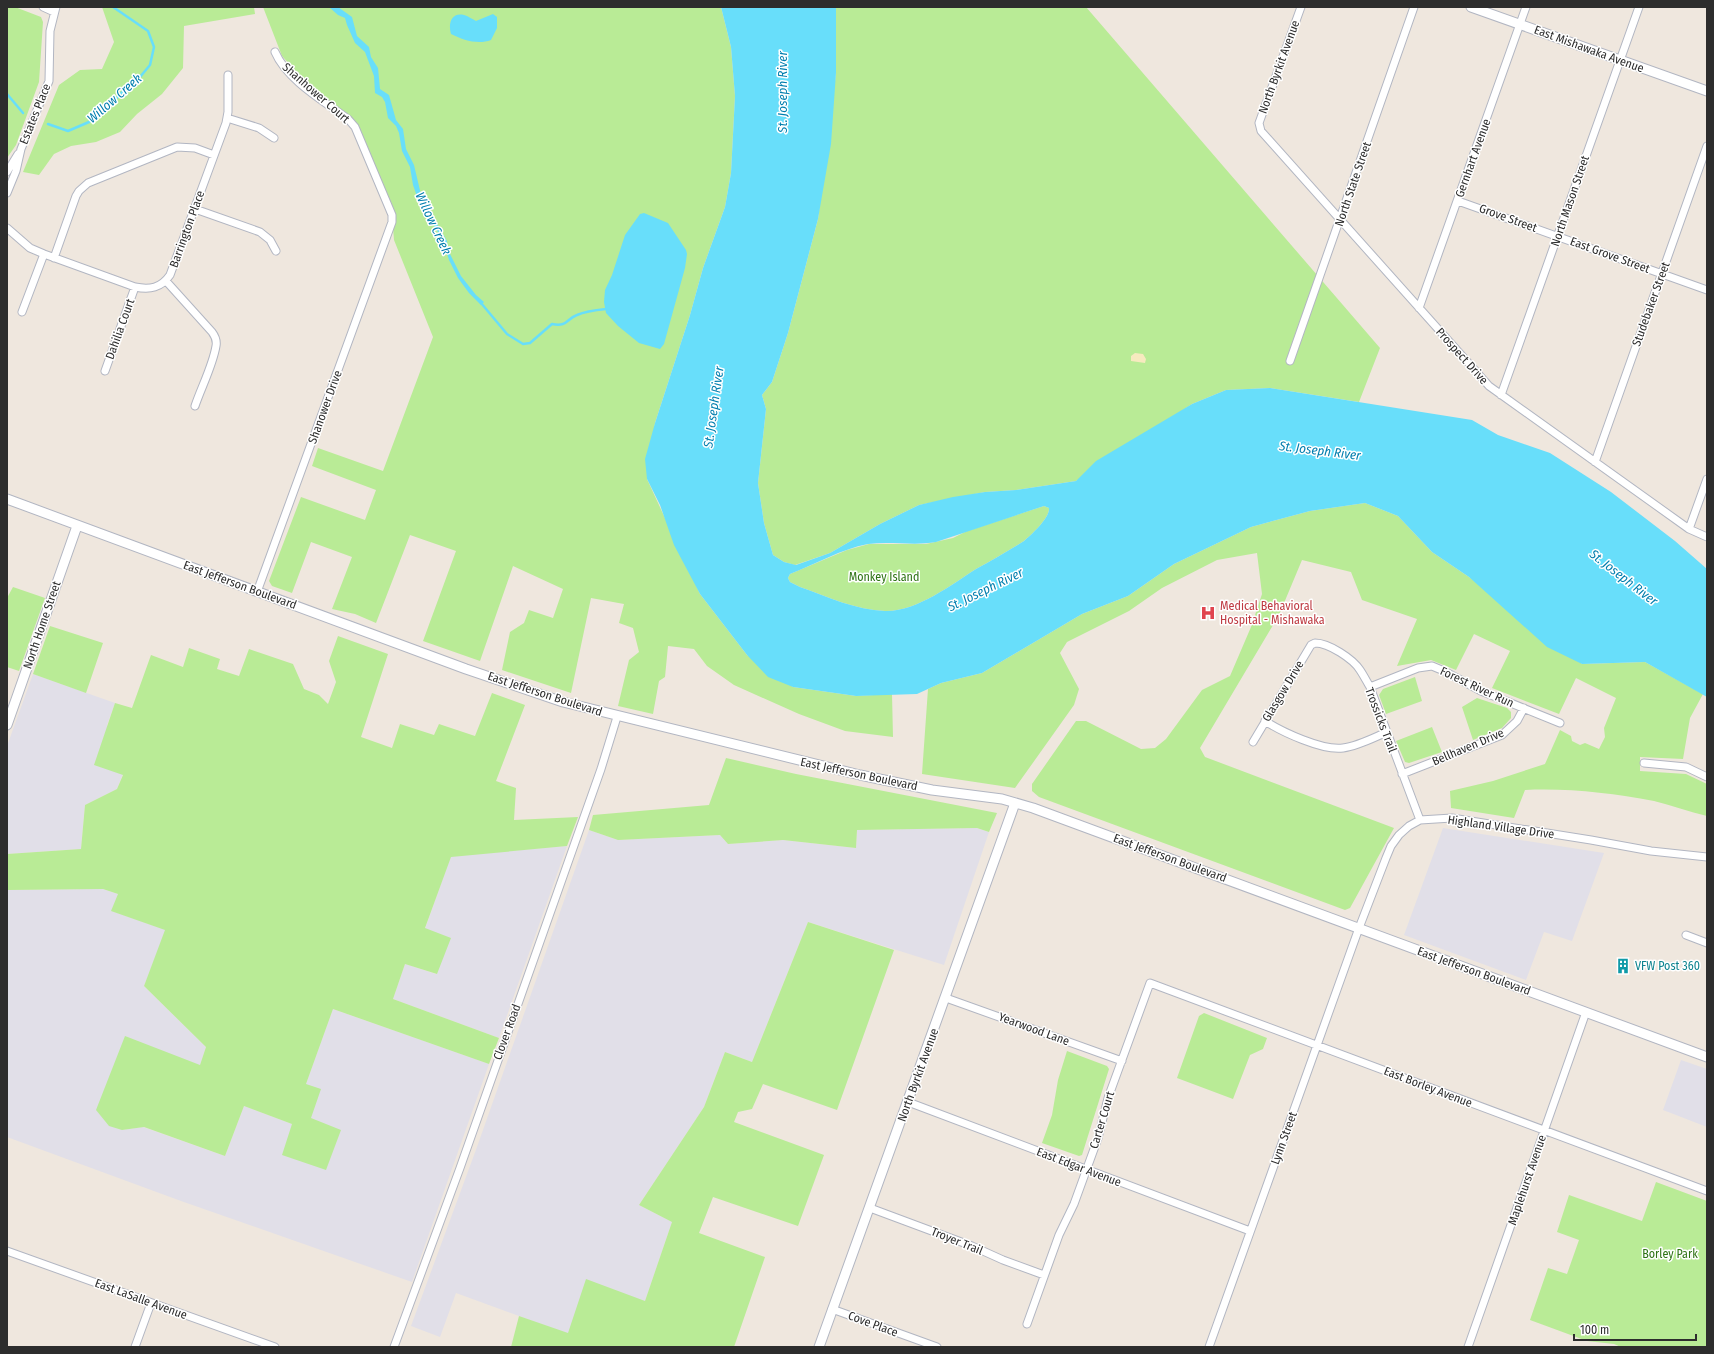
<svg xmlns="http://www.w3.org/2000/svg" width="1714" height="1354" font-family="'Fira Sans Condensed',sans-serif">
	<rect width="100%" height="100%" fill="#efe7de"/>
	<!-- industrial -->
	<path fill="#e1dfe8" d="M 33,674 L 115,703 L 107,725 L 123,774 L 117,789 L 85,805 L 81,849 L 7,854 L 7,746 Z
		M 977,828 L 989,832 L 944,965 L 808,922 L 752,1062 L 725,1052 L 704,1107 L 639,1205 L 672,1222 L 645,1301 L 568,1334 L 456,1293 L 440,1337 L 411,1326 L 477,1147 L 589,830 L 618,840 L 720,835 L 728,844 L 783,840 L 856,848 L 857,830 Z
		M 1443,828 L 1604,853 L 1572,941 L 1544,932 L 1526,980 L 1404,935 Z
		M 567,846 L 499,1038 L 393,999 L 405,964 L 436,974 L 425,929 L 451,856 Z
		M 103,889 L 118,894 L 112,911 L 166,930 L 144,986 L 206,1047 L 200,1065 L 122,1130 L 143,1127 L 225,1156 L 244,1106 L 292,1124 L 311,1118 L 306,1084 L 333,1009 L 489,1064 L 412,1282 L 181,1201 L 7,1137 L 7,890 Z
		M 1681,1060 L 1707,1069 L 1707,1127 L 1663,1110 Z"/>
	<!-- green -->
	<path fill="#b9eb96" d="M 7,7 L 15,7 L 41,17 L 43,22 L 39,82 L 16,145 L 7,158 Z
		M 102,7 L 254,7 L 255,14 L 184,26 L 183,68 L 162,94 L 137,114 L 120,132 L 96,142 L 71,146 L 54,154 L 39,175 L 23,172 L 59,85 L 80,70 L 102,69 L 114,42 Z
		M 263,7 L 721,7 L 731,47 L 735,96 L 731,173 L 725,207 L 703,268 L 690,315 L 655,423 L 647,479 L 700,594 L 747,655 L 793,687 L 856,696 L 892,694 L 893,737 L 845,731 L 799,714 L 734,685 L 707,666 L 694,649 L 668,646 L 665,677 L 659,681 L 653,714 L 618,706 L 629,660 L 639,652 L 633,628 L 619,623 L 624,604 L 591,598 L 571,693 L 502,670 L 510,632 L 524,623 L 529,610 L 553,618 L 563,589 L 513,566 L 480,661 L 423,641 L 456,551 L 410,535 L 376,623 L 355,614 L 332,609 L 352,557 L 311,542 L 292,593 L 272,586 L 269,581 L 301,497 L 365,520 L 376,490 L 312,466 L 318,448 L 383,471 L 433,337 L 394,240 L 392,215 L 358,132 L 319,97 L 282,56 Z
		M 836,7 L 1086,7 L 1380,348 L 1359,402 L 1270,388 L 1226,390 L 1192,404 L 1076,481 L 1016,490 L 985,492 L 919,505 L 880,524 L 830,553 L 795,565 L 784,562 L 773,555 L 764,523 L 758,483 L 766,409 L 762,395 L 772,382 L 788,333 L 818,219 L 836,73 Z
		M 1365,503 L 1398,516 L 1432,552 L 1469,577 L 1582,664 L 1645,662 L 1703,694 L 1690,718 L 1683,759 L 1640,757 L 1640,771 L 1686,774 L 1707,784 L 1707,816 C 1689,812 1671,805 1654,801 C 1611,793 1568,788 1525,790 L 1514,818 L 1451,808 L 1450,791 L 1493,781 L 1545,764 L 1560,730 L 1571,736 L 1572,741 L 1580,745 L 1585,743 L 1599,749 L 1605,737 L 1604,728 L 1616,698 L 1576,678 L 1559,714 L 1492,688 L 1510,651 L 1474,634 L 1456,670 L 1431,660 L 1397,666 L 1417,619 L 1362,600 L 1351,572 L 1302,560 L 1279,615 L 1200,748 L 1205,757 L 1394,828 L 1350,908 L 1345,910 L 1039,797 L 1032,791 L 1032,784 L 1076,721 L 1086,721 L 1141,749 L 1155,748 L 1166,739 L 1202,690 L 1230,676 L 1251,627 L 1262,594 L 1257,553 L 1217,560 L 1162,588 L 1129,611 L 1067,642 L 1060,653 L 1079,689 L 1074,705 L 1015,788 L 922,774 L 928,689 L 941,683 L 982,673 L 1082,614 L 1128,596 L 1174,564 L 1251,527 L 1310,511 Z
		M 1044,506 L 1049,508 C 1050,518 1031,535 1024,541 C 1008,551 992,560 976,569 C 951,585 916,612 885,611 C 856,610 828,597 800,587 L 790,582 L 788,578 L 790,574 L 847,550 L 869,544 L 926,544 L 953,538 L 967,531 Z
		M 13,587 L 45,598 L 19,671 L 7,667 L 7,598 Z
		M 50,626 L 103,643 L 86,693 L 33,674 Z
		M 338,636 L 388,654 L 361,737 L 392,748 L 400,724 L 434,735 L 439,724 L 475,736 L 492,693 L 525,705 L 496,781 L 516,788 L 514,820 L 578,817 L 567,846 L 451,857 L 425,928 L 451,938 L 437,974 L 405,964 L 393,999 L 499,1038 L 489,1064 L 333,1009 L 306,1084 L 321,1089 L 311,1118 L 341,1130 L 326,1170 L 282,1155 L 292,1124 L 244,1106 L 225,1156 L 144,1127 L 122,1130 L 109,1126 L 96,1110 L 125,1036 L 200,1065 L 206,1047 L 144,986 L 165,930 L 111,911 L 118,894 L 103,889 L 7,890 L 7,854 L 81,849 L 85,805 L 117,789 L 123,775 L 94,765 L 115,703 L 132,708 L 151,655 L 183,667 L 189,648 L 220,659 L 217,669 L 239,676 L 249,649 L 293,664 L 304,689 L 319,695 L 328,704 L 336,682 L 329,661 Z
		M 1415,677 L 1422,701 L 1386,714 L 1379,695 L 1383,689 Z
		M 1477,698 L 1507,708 L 1511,712 L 1511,718 L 1502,728 L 1473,740 L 1462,707 Z
		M 1432,727 L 1442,752 L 1409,763 L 1405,762 L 1396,741 Z
		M 726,758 L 796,774 L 997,813 L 989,832 L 977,828 L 857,830 L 856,848 L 783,840 L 728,844 L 720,835 L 618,840 L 589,830 L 593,815 L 709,805 Z
		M 808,922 L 894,950 L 837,1110 L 763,1084 L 752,1109 L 738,1112 L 734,1122 L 824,1155 L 798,1226 L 713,1197 L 699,1233 L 765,1257 L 734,1347 L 511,1347 L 519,1316 L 568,1333 L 586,1279 L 645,1301 L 672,1222 L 639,1205 L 704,1107 L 725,1052 L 752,1062 Z
		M 1204,1013 L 1267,1038 L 1263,1049 L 1250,1055 L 1233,1099 L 1177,1078 L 1199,1016 Z
		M 1067,1051 L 1107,1066 L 1109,1069 L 1082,1155 L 1079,1156 L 1042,1143 L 1052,1115 L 1058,1080 Z
		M 1656,1182 L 1707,1201 L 1707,1347 L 1621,1347 L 1614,1344 L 1587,1341 L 1530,1320 L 1548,1268 L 1567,1274 L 1579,1240 L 1557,1232 L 1569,1195 L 1642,1221 Z"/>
	<!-- sand -->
	<path fill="#f7eabf" d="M 1135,353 L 1143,354 L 1146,359 L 1145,363 L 1131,361 L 1131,356 Z"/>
	<!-- water -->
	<path fill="#68defa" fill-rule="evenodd" d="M 329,7 L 338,7 L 352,17 L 357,36 L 369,47 L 371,57 L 378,68 L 380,89 L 389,95 L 396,120 L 403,129 L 406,149 L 414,165 L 422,199 L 447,241 L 448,250 L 461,276 L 476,295 L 484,302 L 481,305 L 469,293 L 458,278 L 449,260 L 443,240 L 419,202 L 413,185 L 410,167 L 402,151 L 399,133 L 396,126 L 388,118 L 385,102 L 382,97 L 375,93 L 374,76 L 365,52 L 355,43 L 347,25 L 345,18 L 338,15 Z
		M 721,7 L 836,7 L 836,73 L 831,144 L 818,219 L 788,333 L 772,382 L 762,395 L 766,409 L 758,483 L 764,523 L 773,555 L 784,562 L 796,565 L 830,553 L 880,524 L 919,505 L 953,497 L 985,492 L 1016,490 L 1076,481 L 1096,461 L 1192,404 L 1226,390 L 1270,388 L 1472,420 L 1498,435 L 1550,453 L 1611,492 L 1675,541 L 1707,569 L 1707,697 L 1645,662 L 1582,664 L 1547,647 L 1469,577 L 1432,552 L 1398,516 L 1365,503 L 1310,511 L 1251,527 L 1174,564 L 1128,596 L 1082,614 L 982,673 L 941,683 L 917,694 L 856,696 L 793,687 L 768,677 L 747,655 L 700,594 L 674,545 L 660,505 L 647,479 L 645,459 L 655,423 L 690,315 L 703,268 L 725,207 L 731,173 L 735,96 L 731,47 ZM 1044,506 L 1049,508 C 1050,518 1031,535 1024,541 C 1008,551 992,560 976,569 C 951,585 916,612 885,611 C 856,610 828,597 800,587 L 790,582 L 788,578 L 790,574 C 816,564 841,549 868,544 C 891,541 914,546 936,542 Z
		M 493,14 L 497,17 L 497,28 L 491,40 C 478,45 463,40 451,34 C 448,24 451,12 464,15 C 468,16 472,19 476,21 Z
		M 644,213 L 668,223 L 686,250 L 687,254 L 685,268 L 664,344 L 660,349 L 639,343 L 618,326 L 606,313 L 604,302 L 605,290 L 612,275 L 625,235 L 640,214 Z"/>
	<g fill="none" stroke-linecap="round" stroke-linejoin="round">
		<!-- stream -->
		<path stroke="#68defa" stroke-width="2.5" d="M 7,94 L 23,113
			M 48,124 L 68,131 L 89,122 L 111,104 L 126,88 L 140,77 L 150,65 L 154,47 L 148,31 L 113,7
			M 481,303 L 507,334 L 523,344 L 530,343 L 552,324 C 568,327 566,319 577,315 C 586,311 596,310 606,309"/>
		<!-- minor casing -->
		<g stroke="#b2b6c2" stroke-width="9">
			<path id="minor" d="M 43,7 L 54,12
				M 1301,7 L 1259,123 L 1261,131 L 1489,386 L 1689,529 L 1707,537
				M 227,118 L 259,128 L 274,138
				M 7,172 L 18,154
				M 7,193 L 16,171 L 21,149 L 49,81 L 50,31 L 56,7
				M 1458,201 L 1707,290
				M 195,209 L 260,232 L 270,240 L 276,251
				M 7,228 L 30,248 L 44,254 L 135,287 C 150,290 161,288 170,275 L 226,123 L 228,112 L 228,75
				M 54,258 L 76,196 L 79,191 L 88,183 L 177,147 L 195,148 L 214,155
				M 166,281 L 212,332 C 215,336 217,341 216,346 C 213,365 201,388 195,406
				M 1419,308 L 1526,7
				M 22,312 L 44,254
				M 1290,361 L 1414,7
				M 105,371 L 135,287
				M 1501,395 L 1639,7
				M 1595,462 L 1707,146
				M 1689,529 L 1707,479
				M 257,592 L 392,222 L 392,215 L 355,127 L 348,119 C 324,101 287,80 275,52
				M 1370,687 L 1418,668 L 1432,666 L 1444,671 L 1481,691 L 1560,723
				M 1265,721 C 1282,732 1323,751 1343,748 C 1358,746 1373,738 1387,732
				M 1253,742 L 1311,645 L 1315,643 C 1329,643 1353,659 1360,670 C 1364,676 1367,682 1370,687 L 1420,820
				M 1644,763 L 1686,767 L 1707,777
				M 1402,774 L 1502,735 L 1517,721 L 1524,708
				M 1686,935 L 1707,943
				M 946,998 L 1122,1061
				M 908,1102 L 1250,1231
				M 870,1208 L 972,1246 L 1003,1260 L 1044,1275
				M 7,1251 L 275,1347
				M 832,1309 L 937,1347
				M 1027,1324 L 1059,1235 L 1074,1204 L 1098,1138 L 1108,1098 L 1150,983 L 1707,1191
				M 135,1347 L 151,1303
				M 394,1347 L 460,1168 L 601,769 L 617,717
				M 1209,1347 L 1359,928 L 1386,858 L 1391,846 L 1399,835 L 1409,826 L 1420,820 L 1452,818 L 1591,840 L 1651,851 L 1707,857
				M 1468,1347 L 1586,1012"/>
		</g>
		<!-- tertiary casing -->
		<g stroke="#b2b6c2" stroke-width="11">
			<path id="tertiary" d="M 1471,7 L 1707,91
				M 7,499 L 466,669 L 563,702 L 860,775 L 932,790 L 1002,799 L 1033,808 L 1707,1057
				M 7,725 L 77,526
				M 819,1347 L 1015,803"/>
		</g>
		<!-- minor -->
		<use href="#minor" stroke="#fff" stroke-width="7"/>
		<!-- tertiary -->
		<use href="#tertiary" stroke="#fff" stroke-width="9"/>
	</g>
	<!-- icons -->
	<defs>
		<g id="hospital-bare" transform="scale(1.2)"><path d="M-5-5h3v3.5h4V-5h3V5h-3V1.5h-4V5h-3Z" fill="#e0444e" stroke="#fff" stroke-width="2.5" paint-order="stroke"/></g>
		<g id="building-bare" transform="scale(1.2)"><path d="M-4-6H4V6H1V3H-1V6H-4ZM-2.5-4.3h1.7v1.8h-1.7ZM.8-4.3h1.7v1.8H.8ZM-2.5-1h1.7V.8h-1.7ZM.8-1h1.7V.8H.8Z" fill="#0f9aa8" stroke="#fff" stroke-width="2.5" paint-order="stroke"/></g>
	</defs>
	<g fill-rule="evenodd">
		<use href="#hospital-bare" x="1208" y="613"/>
		<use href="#building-bare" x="1623" y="966"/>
	</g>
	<g text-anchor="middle" stroke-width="3" stroke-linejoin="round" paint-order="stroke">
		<!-- street labels -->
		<g font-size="12" fill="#2d2d2d" stroke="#fff">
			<text transform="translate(1589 49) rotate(20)" y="4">East Mishawaka Avenue</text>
			<text transform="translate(1279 67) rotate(-70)" y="4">North Byrkit Avenue</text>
			<text transform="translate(316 93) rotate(41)" y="4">Shanhower Court</text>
			<text transform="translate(35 114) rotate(-68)" y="4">Estates Place</text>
			<text transform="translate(1473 158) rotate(-70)" y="4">Gernhart Avenue</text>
			<text transform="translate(1353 184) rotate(-71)" y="4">North State Street</text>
			<text transform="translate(1570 201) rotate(-71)" y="4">North Mason Street</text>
			<text transform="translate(1508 218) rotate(20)" y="4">Grove Street</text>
			<text transform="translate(187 229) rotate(-70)" y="4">Barrington Place</text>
			<text transform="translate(1610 255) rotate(20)" y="4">East Grove Street</text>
			<text transform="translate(1651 304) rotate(-70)" y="4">Studebaker Street</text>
			<text transform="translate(120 329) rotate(-70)" y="4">Dahilia Court</text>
			<text transform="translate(1462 356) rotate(48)" y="4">Prospect Drive</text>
			<text transform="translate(325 407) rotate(-70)" y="4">Shanower Drive</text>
			<text transform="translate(240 585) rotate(20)" y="4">East Jefferson Boulevard</text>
			<text transform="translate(42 625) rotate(-71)" y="4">North Home Street</text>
			<text transform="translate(1477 687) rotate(25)" y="4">Forest River Run</text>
			<text transform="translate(1283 691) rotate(-59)" y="4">Glasgow Drive</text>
			<text transform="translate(545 694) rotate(18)" y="4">East Jefferson Boulevard</text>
			<text transform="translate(1381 720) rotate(69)" y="4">Trossicks Trail</text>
			<text transform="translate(1468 747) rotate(-23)" y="4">Bellhaven Drive</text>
			<text transform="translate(859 774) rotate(12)" y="4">East Jefferson Boulevard</text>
			<text transform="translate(1501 827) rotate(8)" y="4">Highland Village Drive</text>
			<text transform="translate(1170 858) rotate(20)" y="4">East Jefferson Boulevard</text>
			<text transform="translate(1474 971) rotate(20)" y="4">East Jefferson Boulevard</text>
			<text transform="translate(1034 1029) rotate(20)" y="4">Yearwood Lane</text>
			<text transform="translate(507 1032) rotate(-70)" y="4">Clover Road</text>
			<text transform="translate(918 1075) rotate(-70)" y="4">North Byrkit Avenue</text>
			<text transform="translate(1428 1087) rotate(21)" y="4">East Borley Avenue</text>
			<text transform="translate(1102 1120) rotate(-73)" y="4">Carter Court</text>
			<text transform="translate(1284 1138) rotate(-70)" y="4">Lynn Street</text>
			<text transform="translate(1079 1167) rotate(21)" y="4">East Edgar Avenue</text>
			<text transform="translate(1527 1180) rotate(-71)" y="4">Maplehurst Avenue</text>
			<text transform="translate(957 1241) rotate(22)" y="4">Troyer Trail</text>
			<text transform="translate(141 1299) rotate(20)" y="4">East LaSalle Avenue</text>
			<text transform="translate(873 1324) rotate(20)" y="4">Cove Place</text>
		</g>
		<!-- park labels -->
		<g font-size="12" fill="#2e7314" stroke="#fff">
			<text x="884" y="581">Monkey Island</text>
			<text x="1670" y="1258">Borley Park</text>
		</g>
		<!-- health labels -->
		<g font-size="12" fill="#be3a42" stroke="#fff" text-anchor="start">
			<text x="1220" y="610">Medical Behavioral<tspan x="1220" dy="14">Hospital - Mishawaka</tspan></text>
		</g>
		<!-- culture labels -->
		<g font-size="12" fill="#0d838f" stroke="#fff" text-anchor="start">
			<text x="1635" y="970">VFW Post 360</text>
		</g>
		<!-- water labels -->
		<g font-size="13" font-style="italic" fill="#007eae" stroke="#fff">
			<text transform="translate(782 92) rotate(-90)" y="5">St. Joseph River</text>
			<text transform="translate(114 98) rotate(-41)" y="5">Willow Creek</text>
			<text transform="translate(434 223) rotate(65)" y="5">Willow Creek</text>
			<text transform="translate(713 407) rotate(-82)" y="5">St. Joseph River</text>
			<text transform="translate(1320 450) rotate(7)" y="5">St. Joseph River</text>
			<text transform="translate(1624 577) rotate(38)" y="5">St. Joseph River</text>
			<text transform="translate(985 589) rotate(-26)" y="5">St. Joseph River</text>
		</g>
	</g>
	<!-- border -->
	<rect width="1714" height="1354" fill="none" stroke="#2d2d2d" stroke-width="16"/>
	<!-- scale -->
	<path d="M1574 1334v6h122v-6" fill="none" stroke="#2d2d2d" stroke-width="2"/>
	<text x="1580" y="1334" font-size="12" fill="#2d2d2d" stroke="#ffffff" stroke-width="3" paint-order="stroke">100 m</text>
</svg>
